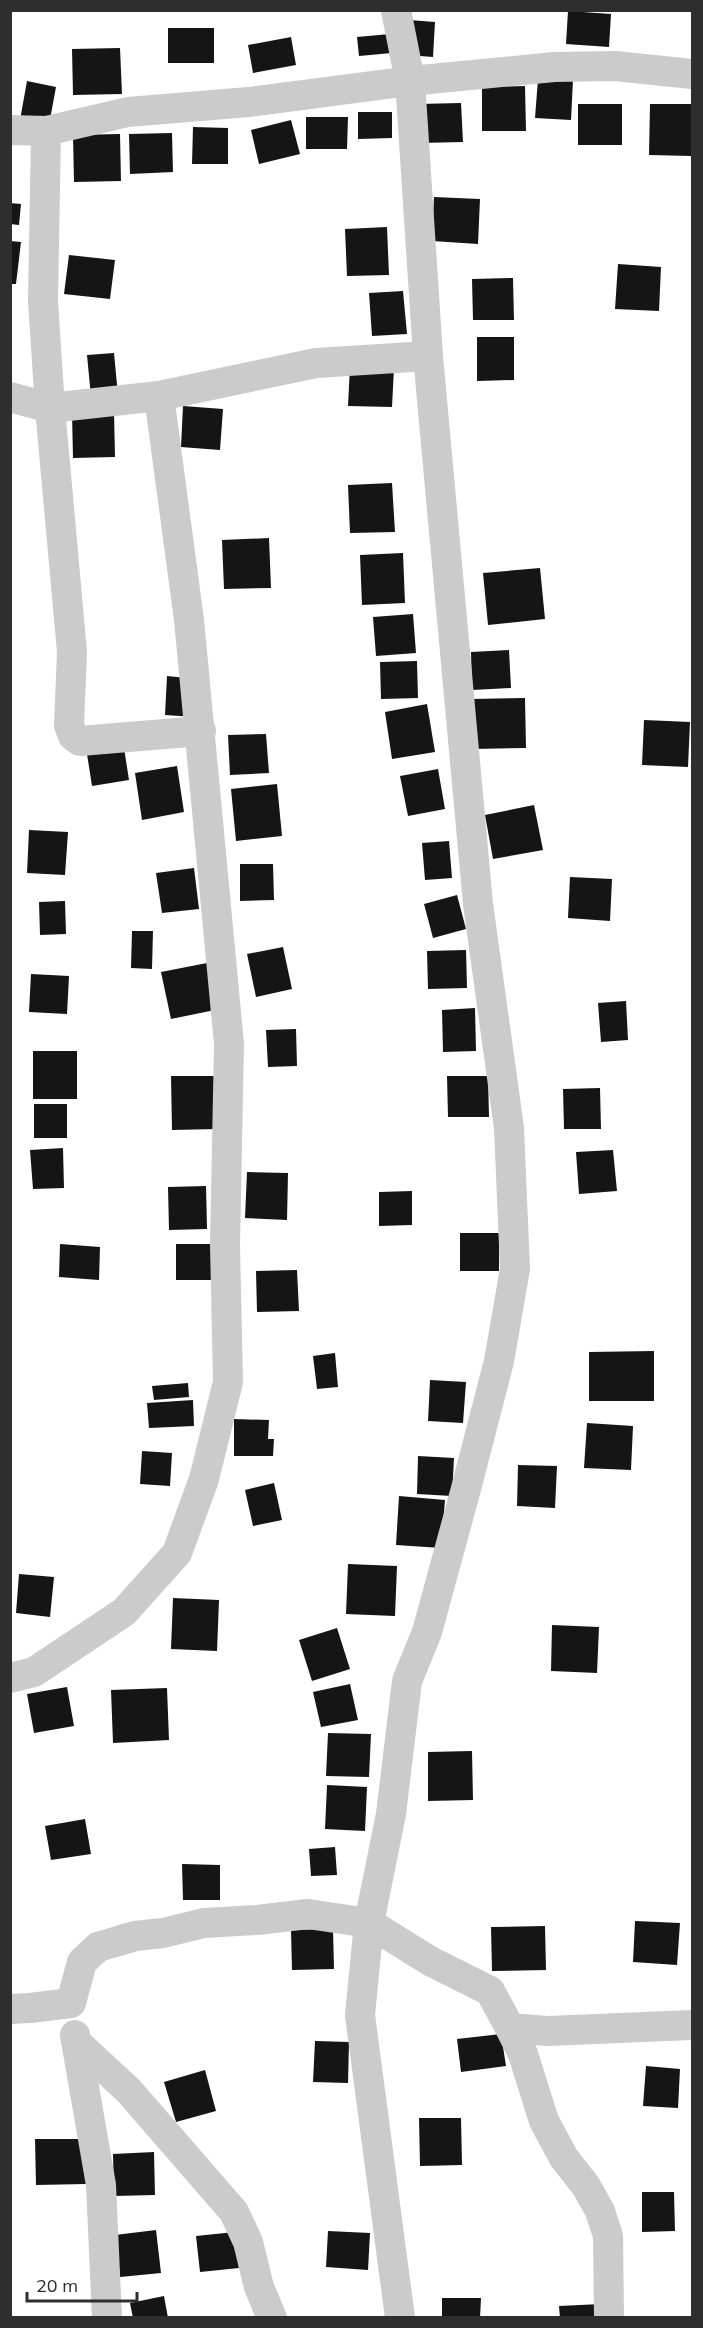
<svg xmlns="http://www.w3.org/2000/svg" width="703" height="2328" font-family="Mulish,sans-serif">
	<rect width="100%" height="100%" fill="#fff"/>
	<!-- building -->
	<path fill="#151515" d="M 568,11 L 611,14 L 609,47 L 566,44 Z
		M 409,20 L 435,22 L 433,57 L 407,55 Z
		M 168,28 L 214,28 L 214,63 L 168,63 Z
		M 390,34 L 392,53 L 359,56 L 357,37 Z
		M 291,37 L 296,65 L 253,73 L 248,45 Z
		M 120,48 L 122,94 L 73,95 L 72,49 Z
		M 538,79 L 573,80 L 571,120 L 535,118 Z
		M 27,81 L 56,87 L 49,125 L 20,120 Z
		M 525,86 L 526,131 L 482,131 L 482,87 Z
		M 461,103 L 463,142 L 420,143 L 418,104 Z
		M 578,104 L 622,104 L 622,145 L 578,145 Z
		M 650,104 L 692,104 L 692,156 L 649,155 Z
		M 358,112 L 392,112 L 392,138 L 358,139 Z
		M 306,117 L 348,117 L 347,149 L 306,149 Z
		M 291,120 L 300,154 L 259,164 L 251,130 Z
		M 193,127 L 228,128 L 228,164 L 192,164 Z
		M 172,133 L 173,172 L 130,174 L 129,134 Z
		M 120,134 L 121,181 L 74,182 L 73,135 Z
		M 434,197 L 480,199 L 478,244 L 432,241 Z
		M 10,203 L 21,204 L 19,225 L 10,224 Z
		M 387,227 L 389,275 L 347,276 L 345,229 Z
		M 10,241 L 21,242 L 16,284 L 10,284 Z
		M 69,255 L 115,260 L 110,299 L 64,294 Z
		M 618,264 L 661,267 L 659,311 L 615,309 Z
		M 513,278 L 514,320 L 473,320 L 472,279 Z
		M 403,291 L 407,334 L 372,336 L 369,293 Z
		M 477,337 L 514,337 L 514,380 L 477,381 Z
		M 114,353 L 118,395 L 91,397 L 87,355 Z
		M 350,366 L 394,368 L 392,407 L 348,406 Z
		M 183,406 L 223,409 L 220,450 L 181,447 Z
		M 114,412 L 115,457 L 73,458 L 72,413 Z
		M 392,483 L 395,532 L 350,533 L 348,485 Z
		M 269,538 L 271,588 L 224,589 L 222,540 Z
		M 403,553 L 405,603 L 362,605 L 360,555 Z
		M 540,568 L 545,619 L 488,625 L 483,573 Z
		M 413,614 L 416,653 L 376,656 L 373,617 Z
		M 509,650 L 511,688 L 472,690 L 471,652 Z
		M 417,661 L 418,698 L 381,699 L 380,662 Z
		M 167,676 L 197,679 L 195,717 L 165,715 Z
		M 525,698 L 526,748 L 472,749 L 471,699 Z
		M 427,704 L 435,752 L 392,759 L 385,712 Z
		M 644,720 L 690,722 L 688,767 L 642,765 Z
		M 266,734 L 269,773 L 230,775 L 228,735 Z
		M 124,748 L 129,780 L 92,786 L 87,754 Z
		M 177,766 L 184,812 L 142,820 L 135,773 Z
		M 438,769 L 445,809 L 408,816 L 400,776 Z
		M 277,784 L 282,836 L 236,841 L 231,789 Z
		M 534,805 L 543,850 L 493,859 L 485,815 Z
		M 29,830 L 68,832 L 65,875 L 27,873 Z
		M 449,841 L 452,878 L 425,880 L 422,843 Z
		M 240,864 L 273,864 L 274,900 L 240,901 Z
		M 194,868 L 199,909 L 162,913 L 156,873 Z
		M 570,877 L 612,879 L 610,921 L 568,918 Z
		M 457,895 L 466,929 L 433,938 L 424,904 Z
		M 65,901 L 66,934 L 40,935 L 39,902 Z
		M 132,931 L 153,931 L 152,969 L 131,968 Z
		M 283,947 L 292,989 L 256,997 L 247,954 Z
		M 466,950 L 467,988 L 428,989 L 427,951 Z
		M 207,963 L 215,1010 L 171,1019 L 161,972 Z
		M 31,974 L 69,976 L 67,1014 L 29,1012 Z
		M 626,1001 L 628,1040 L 601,1042 L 598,1003 Z
		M 475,1008 L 476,1051 L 443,1052 L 442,1010 Z
		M 296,1029 L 297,1066 L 268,1067 L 266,1030 Z
		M 33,1051 L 77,1051 L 77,1099 L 33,1099 Z
		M 171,1076 L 217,1076 L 218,1129 L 172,1130 Z
		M 447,1076 L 488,1076 L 489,1117 L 448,1117 Z
		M 600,1088 L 601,1129 L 564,1129 L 563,1089 Z
		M 34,1104 L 67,1104 L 67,1138 L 34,1138 Z
		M 63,1148 L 64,1188 L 33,1189 L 30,1150 Z
		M 613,1150 L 617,1191 L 579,1194 L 576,1152 Z
		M 247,1172 L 288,1173 L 287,1220 L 245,1218 Z
		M 206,1186 L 207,1229 L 169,1230 L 168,1187 Z
		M 412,1191 L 412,1225 L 379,1226 L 379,1192 Z
		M 460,1233 L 499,1233 L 499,1271 L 460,1271 Z
		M 60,1244 L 100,1247 L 99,1280 L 59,1277 Z
		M 176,1244 L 213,1244 L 213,1280 L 176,1280 Z
		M 297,1270 L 299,1311 L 257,1312 L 256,1271 Z
		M 654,1351 L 654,1401 L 589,1401 L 589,1352 Z
		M 335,1353 L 338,1387 L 317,1389 L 313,1356 Z
		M 430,1380 L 466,1382 L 463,1423 L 428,1421 Z
		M 188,1383 L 189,1397 L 154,1400 L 152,1386 Z
		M 193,1400 L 194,1426 L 149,1428 L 147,1403 Z
		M 234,1419 L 269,1420 L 268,1439 L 274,1439 L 273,1456 L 234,1456 Z
		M 587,1423 L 633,1426 L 631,1470 L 584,1468 Z
		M 142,1451 L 172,1453 L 170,1486 L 140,1484 Z
		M 418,1456 L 454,1458 L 452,1496 L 417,1494 Z
		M 518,1465 L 557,1466 L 555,1508 L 517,1506 Z
		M 274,1483 L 282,1520 L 253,1526 L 245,1490 Z
		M 399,1496 L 445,1500 L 441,1548 L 396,1545 Z
		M 348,1564 L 397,1566 L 395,1616 L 346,1614 Z
		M 19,1574 L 54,1577 L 50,1617 L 16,1613 Z
		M 173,1598 L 219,1600 L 217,1651 L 171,1649 Z
		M 552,1625 L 599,1627 L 597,1673 L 551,1671 Z
		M 337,1628 L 350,1669 L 312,1681 L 299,1640 Z
		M 350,1684 L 358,1720 L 321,1727 L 313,1692 Z
		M 67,1687 L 74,1726 L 34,1733 L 27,1694 Z
		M 167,1688 L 169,1740 L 113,1743 L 111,1690 Z
		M 328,1733 L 371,1734 L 369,1777 L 326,1776 Z
		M 472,1751 L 473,1800 L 428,1801 L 428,1752 Z
		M 327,1785 L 367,1787 L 365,1831 L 325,1829 Z
		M 85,1819 L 91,1854 L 51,1860 L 45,1826 Z
		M 335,1847 L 337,1875 L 311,1876 L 309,1849 Z
		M 182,1864 L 220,1865 L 220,1900 L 183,1900 Z
		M 635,1921 L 680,1923 L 677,1965 L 633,1962 Z
		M 545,1926 L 546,1970 L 492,1971 L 491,1927 Z
		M 333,1929 L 334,1969 L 292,1970 L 291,1930 Z
		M 501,2034 L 506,2066 L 461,2072 L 457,2039 Z
		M 315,2041 L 349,2042 L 348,2083 L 313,2082 Z
		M 646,2066 L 680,2069 L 678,2108 L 643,2106 Z
		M 205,2070 L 216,2111 L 176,2122 L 164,2082 Z
		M 419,2118 L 461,2118 L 462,2165 L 420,2166 Z
		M 35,2139 L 85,2139 L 86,2184 L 36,2185 Z
		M 154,2152 L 155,2195 L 114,2196 L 113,2154 Z
		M 642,2192 L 674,2192 L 675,2231 L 642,2232 Z
		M 156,2230 L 161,2273 L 120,2277 L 115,2235 Z
		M 328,2231 L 370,2233 L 368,2270 L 326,2267 Z
		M 235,2232 L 239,2268 L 200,2272 L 196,2236 Z
		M 164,2296 L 168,2318 L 133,2318 L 130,2303 Z
		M 442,2298 L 481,2298 L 480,2318 L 442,2318 Z
		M 601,2304 L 602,2318 L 560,2318 L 559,2306 Z"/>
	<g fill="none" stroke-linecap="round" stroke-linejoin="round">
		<!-- minor -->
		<path stroke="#cbcbcb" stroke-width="30" d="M 396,10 L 410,81 L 428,356 L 478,904 L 509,1128 L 515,1269 L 499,1361 L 467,1485 L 427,1632 L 407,1681 L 391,1814 L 369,1923 L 360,2015 L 400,2318
			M 10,130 L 46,131 L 128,112 L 249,102 L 410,81 L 554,67 L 615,66 L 692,74
			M 46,131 L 43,301 L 50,408 L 72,652 L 69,725 L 73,736 L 80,741 L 201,731
			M 10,397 L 50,408 L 159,396 L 316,363 L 428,356
			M 10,1678 L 34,1672 L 124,1612 L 177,1553 L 204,1479 L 228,1382 L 225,1245 L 229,1044 L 189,620 L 159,396
			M 10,2009 L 30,2008 L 71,2003 L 82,1962 L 98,1947 L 135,1936 L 163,1933 L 204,1923 L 257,1920 L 308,1914 L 369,1923 L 430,1961 L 490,1991 L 510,2028 L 547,2031 L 692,2025
			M 510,2028 L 523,2054 L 544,2121 L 564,2158 L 586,2186 L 600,2211 L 608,2236 L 609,2318
			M 75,2035 L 101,2185 L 107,2318
			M 76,2042 L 129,2091 L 234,2212 L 248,2242 L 259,2287 L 272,2318"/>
	</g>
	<!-- border -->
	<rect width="703" height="2328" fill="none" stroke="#2e2e2e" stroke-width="24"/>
	<!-- scale -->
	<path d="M27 2292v9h110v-9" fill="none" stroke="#2e2e2e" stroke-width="3"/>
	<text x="36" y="2292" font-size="18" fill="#2e2e2e" stroke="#ffffff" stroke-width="4.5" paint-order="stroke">20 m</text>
</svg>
